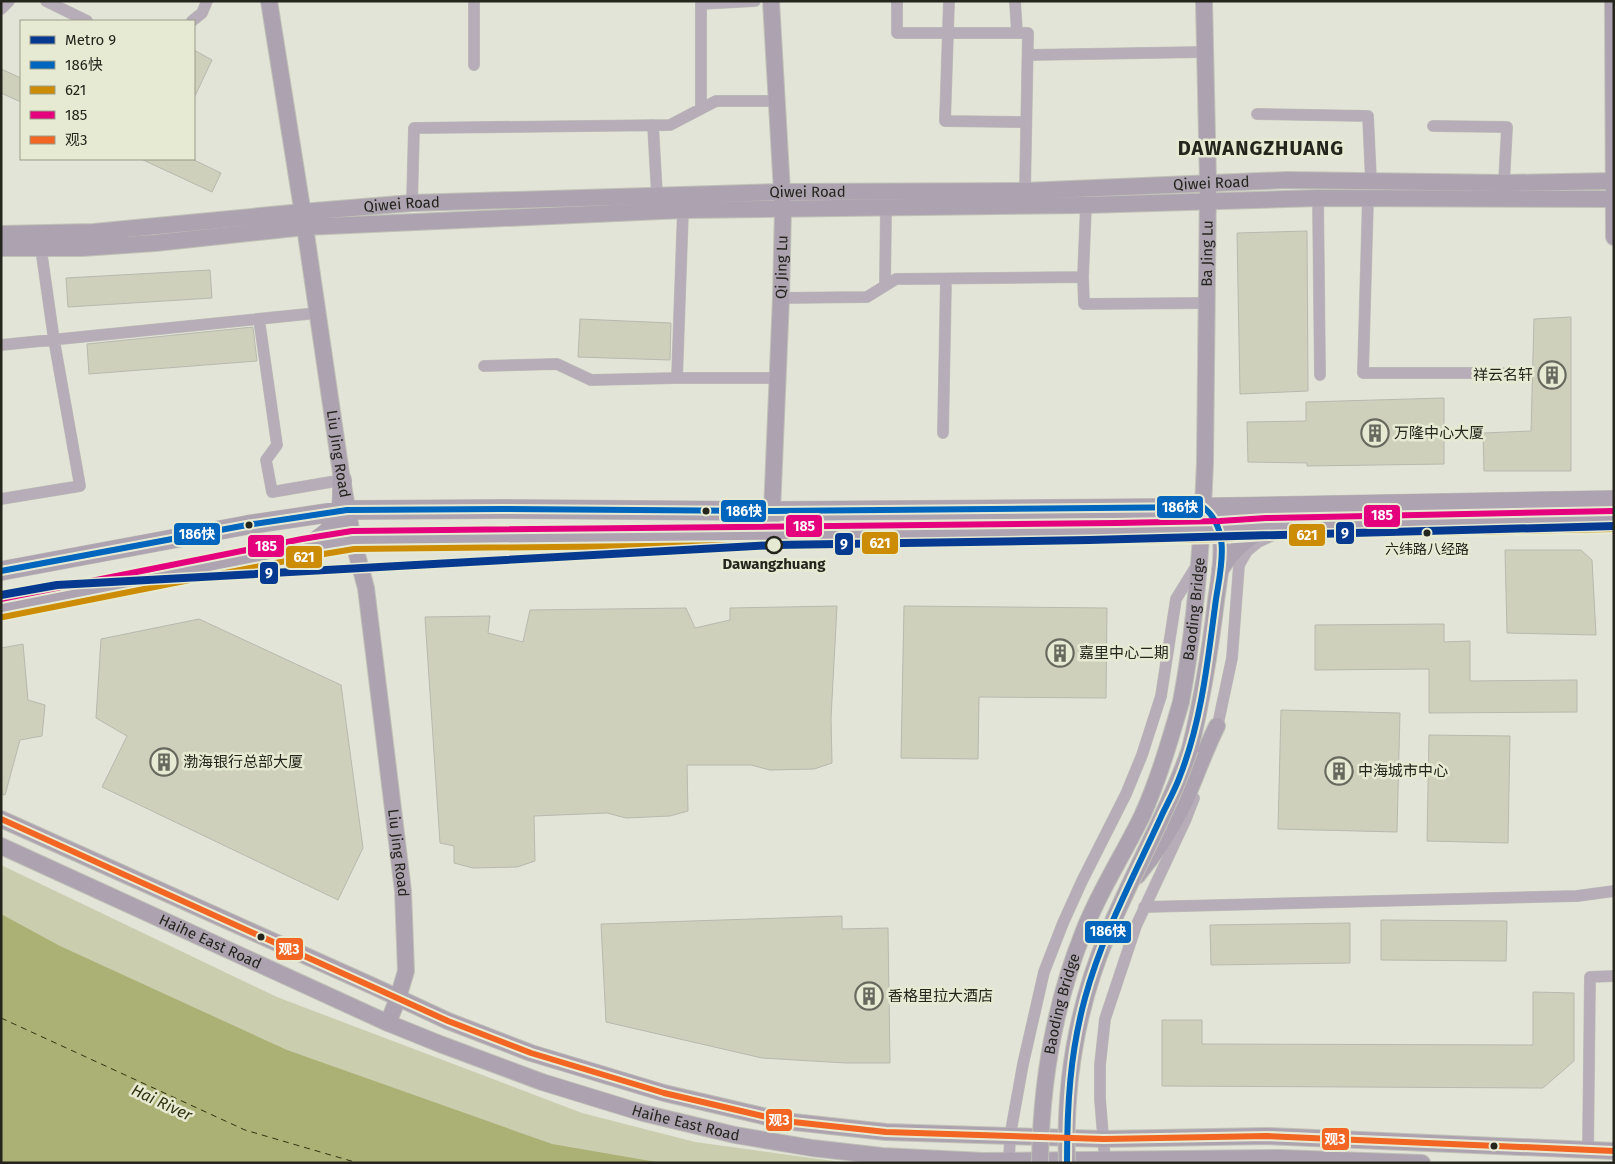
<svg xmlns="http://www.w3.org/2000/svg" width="1615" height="1164" font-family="'Fira Sans','Noto Sans SC',sans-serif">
	<rect width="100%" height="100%" fill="#e3e4d8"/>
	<!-- green -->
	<path fill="#cacdae" d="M 1,865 L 277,997 L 582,1113 L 695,1142 L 848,1163 L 1,1163 Z"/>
	<!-- water -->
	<path fill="#abb074" d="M 1,914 L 60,946 L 287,1050 L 552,1144 L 662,1163 L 3,1163 L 1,1161 Z"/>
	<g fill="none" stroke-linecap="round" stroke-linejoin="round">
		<!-- ferry -->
		<path stroke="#323411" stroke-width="1" stroke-dasharray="6 5" stroke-linecap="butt" d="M 1,1018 L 245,1130 L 358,1163"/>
	</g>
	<!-- building -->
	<path fill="#ced0bb" stroke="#b8b9af" d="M 194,50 L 212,60 L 194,98 Z
		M 1,69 L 21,78 L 21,102 L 1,93 Z
		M 141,159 L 192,159 L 221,173 L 212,192 Z
		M 1307,231 L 1308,391 L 1240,394 L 1237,233 Z
		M 210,270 L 212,298 L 68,307 L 66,278 Z
		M 1571,317 L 1571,471 L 1484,471 L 1483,433 L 1531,431 L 1534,319 Z
		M 580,319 L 671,323 L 670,360 L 578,357 Z
		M 253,327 L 257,361 L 89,374 L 87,344 Z
		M 1444,398 L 1444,464 L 1307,466 L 1307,463 L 1248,462 L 1247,422 L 1306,421 L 1306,402 Z
		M 1505,550 L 1581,550 L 1592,560 L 1596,635 L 1507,633 Z
		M 837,606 L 831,718 L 832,763 L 814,769 L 770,770 L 751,765 L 687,765 L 688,811 L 670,816 L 626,818 L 607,813 L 534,816 L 535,861 L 517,867 L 473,868 L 454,863 L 454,846 L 440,843 L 425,617 L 490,616 L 488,633 L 523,642 L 530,610 L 686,608 L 695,628 L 730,620 L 730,608 Z
		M 904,606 L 1107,608 L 1106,698 L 979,697 L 978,759 L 901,758 Z
		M 199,619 L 341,685 L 363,848 L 338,900 L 102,787 L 127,736 L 96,718 L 101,639 Z
		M 1444,624 L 1444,642 L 1470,641 L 1470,681 L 1577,680 L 1577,712 L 1429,713 L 1429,669 L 1315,670 L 1315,625 Z
		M 23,644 L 28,700 L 45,705 L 42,736 L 20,740 L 5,795 L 1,794 L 1,648 Z
		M 1281,710 L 1400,713 L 1397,832 L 1278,829 Z
		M 1429,735 L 1510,736 L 1508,843 L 1427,841 Z
		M 842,916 L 842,929 L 888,928 L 890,1063 L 846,1063 L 762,1058 L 606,1022 L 601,924 Z
		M 1381,920 L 1507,921 L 1506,961 L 1381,960 Z
		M 1350,923 L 1350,963 L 1211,965 L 1210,925 Z
		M 1533,992 L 1574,993 L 1574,1061 L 1543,1088 L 1162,1086 L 1162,1020 L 1202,1020 L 1202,1044 L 1533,1045 Z"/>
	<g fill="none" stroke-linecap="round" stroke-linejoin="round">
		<!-- street casing -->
		<g stroke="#c0c1b7" stroke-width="12">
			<path id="street" d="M 46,1 L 87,21
				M 897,1 L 897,33 L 1028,33 L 1025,191
				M 949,1 L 945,121 L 1026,122
				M 1015,1 L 1017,33
				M 1,9 L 9,1
				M 192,21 L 202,13 L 207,1
				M 1028,55 L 1204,52
				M 474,65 L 474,1
				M 701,109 L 701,4 L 755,1
				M 1257,114 L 1368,116 L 1371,180
				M 653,125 L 657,195
				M 1433,126 L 1507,127 L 1504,183
				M 1318,198 L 1320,375
				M 1368,198 L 1363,373 L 1502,373
				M 412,203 L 414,128 L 670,125 L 716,101 L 777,101
				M 1083,277 L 1084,304 L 1206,303
				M 885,286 L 886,208
				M 781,298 L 867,297 L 896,279 L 1083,277 L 1086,205
				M 259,319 L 277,445 L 266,460 L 272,492 L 342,480
				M 1,345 L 317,313
				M 484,366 L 557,364 L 591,380 L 677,378 L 778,378
				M 677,378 L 683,210
				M 943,433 L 946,279
				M 1,499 L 80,486 L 54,340 L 41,249
				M 1216,733 L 1232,658 L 1239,565 L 1247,551 L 1258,542 L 1284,530
				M 1144,907 L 1577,896 L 1614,891
				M 1588,1151 L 1590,977 L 1614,976
				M 1105,1160 L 1100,1099 L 1100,1065 L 1105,1019 L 1136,926 L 1185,821 L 1194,798
				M 1009,1162 L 1010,1136 L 1023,1064 L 1044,972 L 1063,923 L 1082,881 L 1126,794 L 1142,755 L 1161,696 L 1176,599 L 1197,565"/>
		</g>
		<!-- secondary casing -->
		<g stroke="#c0c1b7" stroke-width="18">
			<g id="secondary">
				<path id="s1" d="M 269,1 L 305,227 L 342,480 L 353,540 L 366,588 L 403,891 L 406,971 L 398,998 L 388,1023"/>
				<path d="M 1613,1 L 1614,237"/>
				<path id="s2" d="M 1,234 L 94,232 L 302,212 L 412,203 L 782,192 L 1025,191 L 1287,180 L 1504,183 L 1614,181"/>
				<path d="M 1,248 L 82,248 L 155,243 L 305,227 L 683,210 L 1086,205 L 1318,198 L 1614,199"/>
				<path id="s3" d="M 771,535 L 781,298 L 783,209 L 771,1"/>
				<path d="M 1220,571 C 1231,551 1247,539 1266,527"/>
				<path id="s4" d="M 1181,702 C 1196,623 1202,542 1205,462 L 1208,182 L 1204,1"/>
				<path d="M 1190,749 C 1202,700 1210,651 1216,601 C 1219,579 1224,553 1220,531 C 1219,520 1211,513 1203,507"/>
				<path d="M 1,819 L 375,987 L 448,1021 L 531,1053 L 664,1093 L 784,1121 L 886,1132 L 1104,1139 L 1267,1136 L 1614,1151"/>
				<path id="s5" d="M 1,846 L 388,1023 L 440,1044 L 542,1082 L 643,1113 L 735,1135 L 812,1148 L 882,1156 L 983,1161 L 1280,1158 L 1422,1163"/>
				<path d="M 1137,876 C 1156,853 1172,828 1185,801 C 1196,776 1205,750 1217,726"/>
			</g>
		</g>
		<!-- primary casing -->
		<g stroke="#c0c1b7" stroke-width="20">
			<path id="primary" d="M 309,545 C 341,526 343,516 342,480
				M 1,571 L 247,525 L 347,510 L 501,509 L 772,511 L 1170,508 L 1614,500
				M 1,608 L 304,548 L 353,540 L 1117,532 L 1220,530 L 1266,527 L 1614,520"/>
		</g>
		<!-- street -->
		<use href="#street" stroke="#b6adb9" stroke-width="11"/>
		<!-- secondary -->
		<use href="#secondary" stroke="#aca2b0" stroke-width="16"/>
		<!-- primary -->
		<use href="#primary" stroke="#aea3b0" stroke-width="19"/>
		<!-- secondary-bridge casing -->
		<g stroke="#c0c1b7" stroke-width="18" stroke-linecap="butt">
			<g id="secondary-bridge">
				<path id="s6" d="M 1040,1163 C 1041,1083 1054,1006 1083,933 C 1099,891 1124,854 1143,814 C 1159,778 1170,740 1181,702"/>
				<path d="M 1067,1163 C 1064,1084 1077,1006 1108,933 C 1134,870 1168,812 1190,749"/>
			</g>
		</g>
		<!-- secondary-bridge -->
		<use href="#secondary-bridge" stroke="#aca2b0" stroke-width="16"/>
		<!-- bus-1 casing -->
		<g stroke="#e7ead2" stroke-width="10">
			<path id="bus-1" d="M 1,571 L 247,525 L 347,510 L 501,509 L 772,511 L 1203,507 C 1231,529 1221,568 1216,599 C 1208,658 1202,720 1180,776 C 1175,790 1167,804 1161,817 C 1134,876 1102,935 1085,998 C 1070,1053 1067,1106 1067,1163"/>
		</g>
		<!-- bus-2 casing -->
		<g stroke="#e7ead2" stroke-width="10">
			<path id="bus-2" d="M 3,617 L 306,557 L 354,549 L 1117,541 L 1220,539 L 1266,536 L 1614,529"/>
		</g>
		<!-- bus-3 casing -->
		<g stroke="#e7ead2" stroke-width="10">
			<path id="bus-3" d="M 1,599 L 302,539 L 352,531 L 1117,523 L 1220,521 L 1266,518 L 1614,511"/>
		</g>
		<!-- bus-4 casing -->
		<g stroke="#e7ead2" stroke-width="10">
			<path id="bus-4" d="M 1,819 L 448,1021 L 531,1053 L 664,1093 L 784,1121 L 886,1132 L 1104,1139 L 1267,1136 L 1614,1151"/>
		</g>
		<!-- bus-1 -->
		<use href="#bus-1" stroke="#0065bd" stroke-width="6"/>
		<!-- bus-2 -->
		<use href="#bus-2" stroke="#cd8c06" stroke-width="6"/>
		<!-- bus-3 -->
		<use href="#bus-3" stroke="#e5007d" stroke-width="6"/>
		<!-- bus-4 -->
		<use href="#bus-4" stroke="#f26522" stroke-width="6"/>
		<!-- metro-1 casing -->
		<g stroke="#e7ead2" stroke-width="11">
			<path id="metro-1" d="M 1,595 L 57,585 L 774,545 L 1089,540 L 1614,526"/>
		</g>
		<!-- metro-1 -->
		<use href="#metro-1" stroke="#063a91" stroke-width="8"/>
	</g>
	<!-- icons -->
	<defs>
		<g id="building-ring" transform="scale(1.4375)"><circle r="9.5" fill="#e7ead2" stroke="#67685e" stroke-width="1.5"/><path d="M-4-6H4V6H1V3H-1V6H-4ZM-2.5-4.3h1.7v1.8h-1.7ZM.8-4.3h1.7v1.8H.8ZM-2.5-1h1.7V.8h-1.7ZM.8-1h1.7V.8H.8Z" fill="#67685e"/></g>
	</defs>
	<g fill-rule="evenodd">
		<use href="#building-ring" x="1552" y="375"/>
		<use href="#building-ring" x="1375" y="433"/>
		<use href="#building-ring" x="1060" y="653"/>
		<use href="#building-ring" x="164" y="762"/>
		<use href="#building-ring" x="1339" y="771"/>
		<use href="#building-ring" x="869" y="996"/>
	</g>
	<!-- markers -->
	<g fill="#24251d" stroke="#e7ead2" stroke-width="2">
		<circle cx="706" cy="511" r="4.5"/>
		<circle cx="249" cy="525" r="4.5"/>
		<circle cx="1427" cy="533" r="4.5"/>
		<circle cx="261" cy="937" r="4.5"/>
		<circle cx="1494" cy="1146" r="4.5"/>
	</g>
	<circle fill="#e7ead2" stroke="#24251d" stroke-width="2.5" cx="774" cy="545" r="8"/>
	<g text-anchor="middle" stroke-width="5" stroke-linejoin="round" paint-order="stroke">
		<!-- bus labels -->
		<g font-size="14" fill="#24251d" stroke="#e7ead2">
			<text x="1427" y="554">六纬路八经路</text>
		</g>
		<!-- street labels -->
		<g font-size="15" fill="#24251d" stroke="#e7ead2">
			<text dy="5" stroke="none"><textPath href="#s2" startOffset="1212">Qiwei Road</textPath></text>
			<text dy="5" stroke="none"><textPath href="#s2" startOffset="808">Qiwei Road</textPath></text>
			<text dy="5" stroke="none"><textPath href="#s2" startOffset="402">Qiwei Road</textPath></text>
			<text dy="5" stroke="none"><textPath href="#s4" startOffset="450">Ba Jing Lu</textPath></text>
			<text dy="5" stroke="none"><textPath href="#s3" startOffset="268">Qi Jing Lu</textPath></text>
			<text dy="5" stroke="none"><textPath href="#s1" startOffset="458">Liu Jing Road</textPath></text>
			<text dy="5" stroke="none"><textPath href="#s4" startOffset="94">Baoding Bridge</textPath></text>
			<text dy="5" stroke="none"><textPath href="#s1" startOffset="862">Liu Jing Road</textPath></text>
			<text dy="5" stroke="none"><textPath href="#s5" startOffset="230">Haihe East Road</textPath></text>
			<text dy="5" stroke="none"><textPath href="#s6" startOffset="161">Baoding Bridge</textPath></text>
			<text dy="5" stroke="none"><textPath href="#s5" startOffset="740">Haihe East Road</textPath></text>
		</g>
		<!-- poi labels -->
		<g font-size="15" fill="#24251d" stroke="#e7ead2" text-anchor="start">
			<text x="1533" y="380" text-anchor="end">祥云名轩</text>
			<text x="1394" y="438">万隆中心大厦</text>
			<text x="1079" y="658">嘉里中心二期</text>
			<text x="183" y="767">渤海银行总部大厦</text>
			<text x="1358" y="776">中海城市中心</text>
			<text x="888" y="1001">香格里拉大酒店</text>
		</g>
		<!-- stop labels -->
		<g font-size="15" font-weight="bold" fill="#24251d" stroke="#e7ead2">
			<text x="774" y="569">Dawangzhuang</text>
		</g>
		<!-- water labels -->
		<g font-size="16" font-style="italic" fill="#323411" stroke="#e7ead2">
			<text transform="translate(162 1102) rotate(25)" y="6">Hai River</text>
		</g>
		<!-- district labels -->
		<g font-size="20" font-weight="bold" letter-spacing="1" fill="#24251d" stroke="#e7ead2">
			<text x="1261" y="155">DAWANGZHUANG</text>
		</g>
	</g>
	<g stroke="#e7ead2" stroke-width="2">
		<rect x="1156" y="495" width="48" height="24" rx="5" fill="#0065bd"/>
		<rect x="720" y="499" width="47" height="24" rx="5" fill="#0065bd"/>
		<rect x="1363" y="504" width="38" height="24" rx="5" fill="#e5007d"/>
		<rect x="785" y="514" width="38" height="24" rx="5" fill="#e5007d"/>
		<rect x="1335" y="521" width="20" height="24" rx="5" fill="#063a91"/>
		<rect x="173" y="522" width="48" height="24" rx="5" fill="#0065bd"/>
		<rect x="1288" y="523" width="38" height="24" rx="5" fill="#cd8c06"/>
		<rect x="861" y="531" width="38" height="24" rx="5" fill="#cd8c06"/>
		<rect x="834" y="532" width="20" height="24" rx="5" fill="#063a91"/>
		<rect x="247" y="534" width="38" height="24" rx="5" fill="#e5007d"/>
		<rect x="285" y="545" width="38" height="24" rx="5" fill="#cd8c06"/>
		<rect x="259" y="561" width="20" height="24" rx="5" fill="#063a91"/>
		<rect x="1084" y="920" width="48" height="24" rx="5" fill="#0065bd"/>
		<rect x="275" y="937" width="29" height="24" rx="5" fill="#f26522"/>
		<rect x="765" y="1108" width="28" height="24" rx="5" fill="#f26522"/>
		<rect x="1321" y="1127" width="29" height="24" rx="5" fill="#f26522"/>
	</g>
	<g font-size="14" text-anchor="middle" font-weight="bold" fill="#fff">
		<text x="1180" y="512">186快</text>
		<text x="744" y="516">186快</text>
		<text x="1382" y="520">185</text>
		<text x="804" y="531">185</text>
		<text x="1345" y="538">9</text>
		<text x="197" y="539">186快</text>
		<text x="1307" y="540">621</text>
		<text x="880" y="548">621</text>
		<text x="844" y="549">9</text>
		<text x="266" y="551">185</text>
		<text x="304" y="562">621</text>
		<text x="269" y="578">9</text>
		<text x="1108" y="936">186快</text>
		<text x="289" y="954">观3</text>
		<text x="779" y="1125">观3</text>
		<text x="1335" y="1144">观3</text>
	</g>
	<!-- border -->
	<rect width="1615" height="1164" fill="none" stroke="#24251d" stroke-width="5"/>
	<!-- legend -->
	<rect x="20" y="20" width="175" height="140" fill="#e7ead2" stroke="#999b8a"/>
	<rect x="30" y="36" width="25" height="8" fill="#063a91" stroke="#999b8a"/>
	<text x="65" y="45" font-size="15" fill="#24251d">Metro 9</text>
	<rect x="30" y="61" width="25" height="8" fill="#0065bd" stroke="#999b8a"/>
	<text x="65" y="70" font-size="15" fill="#24251d">186快</text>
	<rect x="30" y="86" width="25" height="8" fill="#cd8c06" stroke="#999b8a"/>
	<text x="65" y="95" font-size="15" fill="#24251d">621</text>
	<rect x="30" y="111" width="25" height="8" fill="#e5007d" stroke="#999b8a"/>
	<text x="65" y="120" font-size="15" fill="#24251d">185</text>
	<rect x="30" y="136" width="25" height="8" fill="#f26522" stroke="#999b8a"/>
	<text x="65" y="145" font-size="15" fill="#24251d">观3</text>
</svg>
